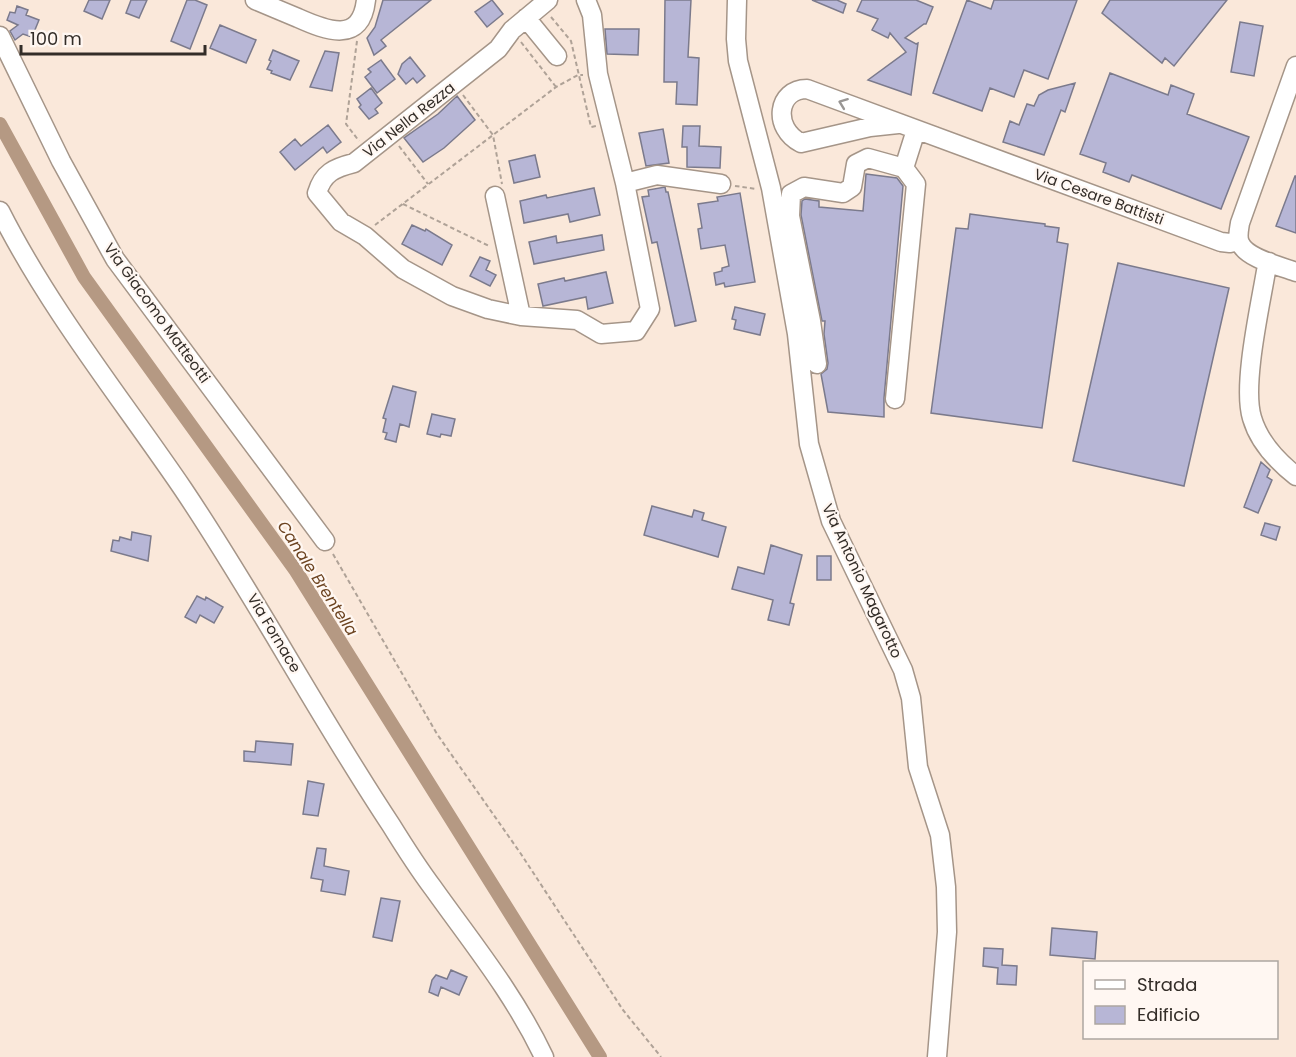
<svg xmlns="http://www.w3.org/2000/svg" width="1296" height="1057" font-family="Poppins,sans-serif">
	<rect width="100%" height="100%" fill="#fae8da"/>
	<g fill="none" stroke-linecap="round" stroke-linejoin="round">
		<!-- canal -->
		<path stroke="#b59983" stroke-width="14" d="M 0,124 L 84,277 L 296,571 L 600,1057"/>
	</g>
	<!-- building -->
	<path fill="#b7b6d6" stroke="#7b7a8c" stroke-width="1.5" d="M 89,0 L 110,0 L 102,19 L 84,11 Z
		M 131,0 L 147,0 L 139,18 L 126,13 Z
		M 187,0 L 195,0 L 207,5 L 190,49 L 171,41 Z
		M 383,0 L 431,0 L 381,40 L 386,46 L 374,55 L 367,38 L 375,27 Z
		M 492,0 L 503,14 L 487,27 L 475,12 Z
		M 665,0 L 691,0 L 688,57 L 699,58 L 697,105 L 676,104 L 677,82 L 664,82 Z
		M 812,0 L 837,0 L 846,4 L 843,13 Z
		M 862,0 L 916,0 L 933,7 L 926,24 L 924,24 L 905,38 L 916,44 L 918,43 L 911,95 L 868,80 L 906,52 L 890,33 L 888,38 L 872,30 L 878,19 L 857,11 Z
		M 967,0 L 991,9 L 994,0 L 1077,0 L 1048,79 L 1024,70 L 1014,97 L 990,88 L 982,111 L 933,93 Z
		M 1110,0 L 1227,0 L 1174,66 L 1165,58 L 1162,63 L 1102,13 Z
		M 17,6 L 28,10 L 26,15 L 39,20 L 32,37 L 23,34 L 15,40 L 10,31 L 18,25 L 7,20 L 10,12 L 15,13 Z
		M 1240,22 L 1263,26 L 1254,76 L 1231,72 Z
		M 220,25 L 256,40 L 246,63 L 210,48 Z
		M 605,29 L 639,29 L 638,55 L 607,54 Z
		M 273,50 L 299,61 L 290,80 L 271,73 L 272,71 L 267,69 L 271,61 L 269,60 Z
		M 325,51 L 339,53 L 332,91 L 310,87 Z
		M 410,57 L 425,76 L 417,83 L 413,78 L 406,84 L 398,74 L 402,64 Z
		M 381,60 L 395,79 L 377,93 L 365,77 L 371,72 L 368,69 Z
		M 1110,73 L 1168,95 L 1171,85 L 1194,94 L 1187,114 L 1249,137 L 1221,209 L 1132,175 L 1129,182 L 1103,172 L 1106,163 L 1080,154 Z
		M 1075,83 L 1065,112 L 1061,110 L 1044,155 L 1003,142 L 1010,121 L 1019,125 L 1027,104 L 1034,106 L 1039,95 L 1048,90 Z
		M 371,88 L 382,103 L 375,109 L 378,113 L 369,119 L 359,107 L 361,105 L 357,99 Z
		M 457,96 L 475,120 L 444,148 L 423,162 L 404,138 L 438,114 Z
		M 328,125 L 341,142 L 327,153 L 323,147 L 295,170 L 280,152 L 295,139 L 301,146 Z
		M 683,126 L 700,126 L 699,146 L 721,147 L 720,168 L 687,167 L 687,147 L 682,147 Z
		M 663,129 L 669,163 L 646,166 L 639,133 Z
		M 535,155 L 540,177 L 514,183 L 509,161 Z
		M 866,174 L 897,178 L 903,186 L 884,398 L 884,417 L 828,412 L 821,374 L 827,369 L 828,363 L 824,334 L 825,321 L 822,321 L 801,215 L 802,201 L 805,199 L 819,201 L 819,207 L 863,211 Z
		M 1295,176 L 1296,176 L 1296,233 L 1276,226 Z
		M 665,187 L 666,192 L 668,192 L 696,321 L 675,326 L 657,242 L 652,243 L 642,197 L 649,196 L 648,190 Z
		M 594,188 L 600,215 L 570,222 L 568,214 L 524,223 L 520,201 L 546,195 L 547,198 Z
		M 740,193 L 755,282 L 725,287 L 724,283 L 716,285 L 714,273 L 722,271 L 722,268 L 729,266 L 725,245 L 701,249 L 698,229 L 702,228 L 698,204 L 718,201 L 717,197 Z
		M 970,214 L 1045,224 L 1045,226 L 1059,228 L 1057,242 L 1068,244 L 1042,428 L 931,413 L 956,228 L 968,229 Z
		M 412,225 L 425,231 L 426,229 L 452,245 L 442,265 L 402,244 Z
		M 602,235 L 604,250 L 534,264 L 529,242 L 556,236 L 557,243 Z
		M 480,257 L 490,261 L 486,270 L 496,275 L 490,286 L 470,276 Z
		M 1118,263 L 1229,288 L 1184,486 L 1073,461 Z
		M 606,272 L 613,303 L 588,309 L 586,297 L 543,306 L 538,284 L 564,278 L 565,281 Z
		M 735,307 L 765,314 L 760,335 L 734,329 L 736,320 L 732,319 Z
		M 393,386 L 416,392 L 409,427 L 400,424 L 396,442 L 385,439 L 387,433 L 383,432 L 386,419 L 383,418 Z
		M 432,414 L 455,419 L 451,436 L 441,434 L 440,437 L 427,434 Z
		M 1261,462 L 1270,470 L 1267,477 L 1272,480 L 1258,513 L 1244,507 Z
		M 652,506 L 692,517 L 694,510 L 704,513 L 702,520 L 726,527 L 718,557 L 644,535 Z
		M 1265,523 L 1280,527 L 1276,540 L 1261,535 Z
		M 132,532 L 151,536 L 148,561 L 111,551 L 113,540 L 119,541 L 120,537 L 131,540 Z
		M 771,545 L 802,555 L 790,603 L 794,604 L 789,625 L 768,620 L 773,600 L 732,589 L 738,567 L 764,574 Z
		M 817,556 L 831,556 L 831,580 L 817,580 Z
		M 197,596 L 205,600 L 206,597 L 223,607 L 214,623 L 200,615 L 196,623 L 185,617 Z
		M 256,741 L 293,744 L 291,765 L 244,761 L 244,751 L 255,752 Z
		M 308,781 L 324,784 L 318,816 L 303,814 Z
		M 317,848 L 326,849 L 324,866 L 349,871 L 345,895 L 321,891 L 323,880 L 311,878 Z
		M 381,898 L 400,901 L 392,941 L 373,937 Z
		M 1052,928 L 1097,932 L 1095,959 L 1050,955 Z
		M 984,948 L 1003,949 L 1002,965 L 1017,966 L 1016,985 L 997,984 L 998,968 L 983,966 Z
		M 451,970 L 467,977 L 459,995 L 441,987 L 438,996 L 429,992 L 432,980 L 436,975 L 447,979 Z"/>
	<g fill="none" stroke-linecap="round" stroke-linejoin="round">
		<!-- minor casing -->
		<g stroke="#a59588" stroke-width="21">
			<path id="minor" d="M 255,0 C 269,6 284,12 298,18 C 327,31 361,44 366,0
				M 548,0 L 512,30 L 498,49 L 354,163 C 334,168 323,173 317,193 L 341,222 L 365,236 L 403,269 L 452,296 L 488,309 L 521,316 L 577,320 L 601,334 L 636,331 L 650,309 L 625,183 L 598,74 L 592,15 L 586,0
				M 737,0 L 736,39 L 738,61 L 771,188 L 797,334 L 809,444 L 831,521 L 903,670 L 911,698 L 918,767 L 940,835 L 946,887 L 947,932 L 937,1057
				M 526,18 L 557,56
				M 0,36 L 61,161 L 115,259 L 325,541
				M 1296,66 L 1240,223 C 1239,230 1237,237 1240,243 C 1247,259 1281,266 1296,272
				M 898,124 L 870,127 L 801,143 C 772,128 777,89 807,89 L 1221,242 L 1230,243 L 1239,241
				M 625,183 L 657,175 L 721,184
				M 495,196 L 521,316
				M 0,211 C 50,310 121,398 183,489 C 257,599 318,715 391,825 C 404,846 418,868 433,888 C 473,944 514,994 544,1057
				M 1269,262 L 1266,271 C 1260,307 1242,386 1252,418 C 1259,442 1277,461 1296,476
				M 817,364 L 811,321 L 790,216 L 791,194 L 804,187 L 843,193 L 852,187 L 856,164 L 868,158 L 904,168 L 916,130
				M 895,399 L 916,184 L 904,168"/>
		</g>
		<!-- path -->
		<path stroke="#afa297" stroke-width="2" stroke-dasharray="4.5 3" stroke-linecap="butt" d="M 551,17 L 571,41 L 591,127 L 596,126
			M 357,41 L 346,124 L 359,141
			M 521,42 L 556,87
			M 463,95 L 493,135 L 502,184
			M 399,146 L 428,184
			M 735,186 L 757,189
			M 403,204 L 489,246
			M 375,225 L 556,87 L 578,75 L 583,75
			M 333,554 L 437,734 L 521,854 L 623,1010 L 661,1057"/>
		<!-- minor -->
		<use href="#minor" stroke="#fff" stroke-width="18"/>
	</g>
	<!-- one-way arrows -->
	<defs><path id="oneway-chevron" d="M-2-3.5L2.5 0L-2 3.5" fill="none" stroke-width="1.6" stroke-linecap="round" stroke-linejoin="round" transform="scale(1.5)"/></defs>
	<use stroke="#999694" href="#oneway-chevron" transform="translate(843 103) rotate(-159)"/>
	<g text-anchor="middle" stroke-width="4.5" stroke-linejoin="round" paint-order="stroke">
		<!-- street labels -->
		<g font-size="15" fill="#332d28" stroke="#fff7f2">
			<text transform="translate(409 120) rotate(-38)" y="5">Via Nella Rezza</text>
			<text transform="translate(1099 197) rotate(20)" y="5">Via Cesare Battisti</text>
			<text transform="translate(157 313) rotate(54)" y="5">Via Giacomo Matteotti</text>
			<text transform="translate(862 581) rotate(65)" y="5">Via Antonio Magarotto</text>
			<text transform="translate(274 633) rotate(59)" y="5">Via Fornace</text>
		</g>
		<!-- water labels -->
		<g font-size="16" font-style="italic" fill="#6c4320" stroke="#fff7f2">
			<text transform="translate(318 578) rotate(57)" y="6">Canale Brentella</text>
		</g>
	</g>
	<!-- legend -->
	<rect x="1083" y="961" width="195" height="78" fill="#fff7f2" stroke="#ada6a1" stroke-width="1.5"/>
	<rect x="1095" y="980" width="30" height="9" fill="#ffffff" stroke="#ada6a1" stroke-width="1.5"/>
	<text x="1137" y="991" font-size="18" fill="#332d28">Strada</text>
	<rect x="1095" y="1006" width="30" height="18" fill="#b7b6d6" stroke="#ada6a1" stroke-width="1.5"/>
	<text x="1137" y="1021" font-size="18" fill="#332d28">Edificio</text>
	<!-- scale -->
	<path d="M21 45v9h184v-9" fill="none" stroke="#332d28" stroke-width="3"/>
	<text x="30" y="45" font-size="18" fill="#332d28" stroke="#fff7f2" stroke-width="4.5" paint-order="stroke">100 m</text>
</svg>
